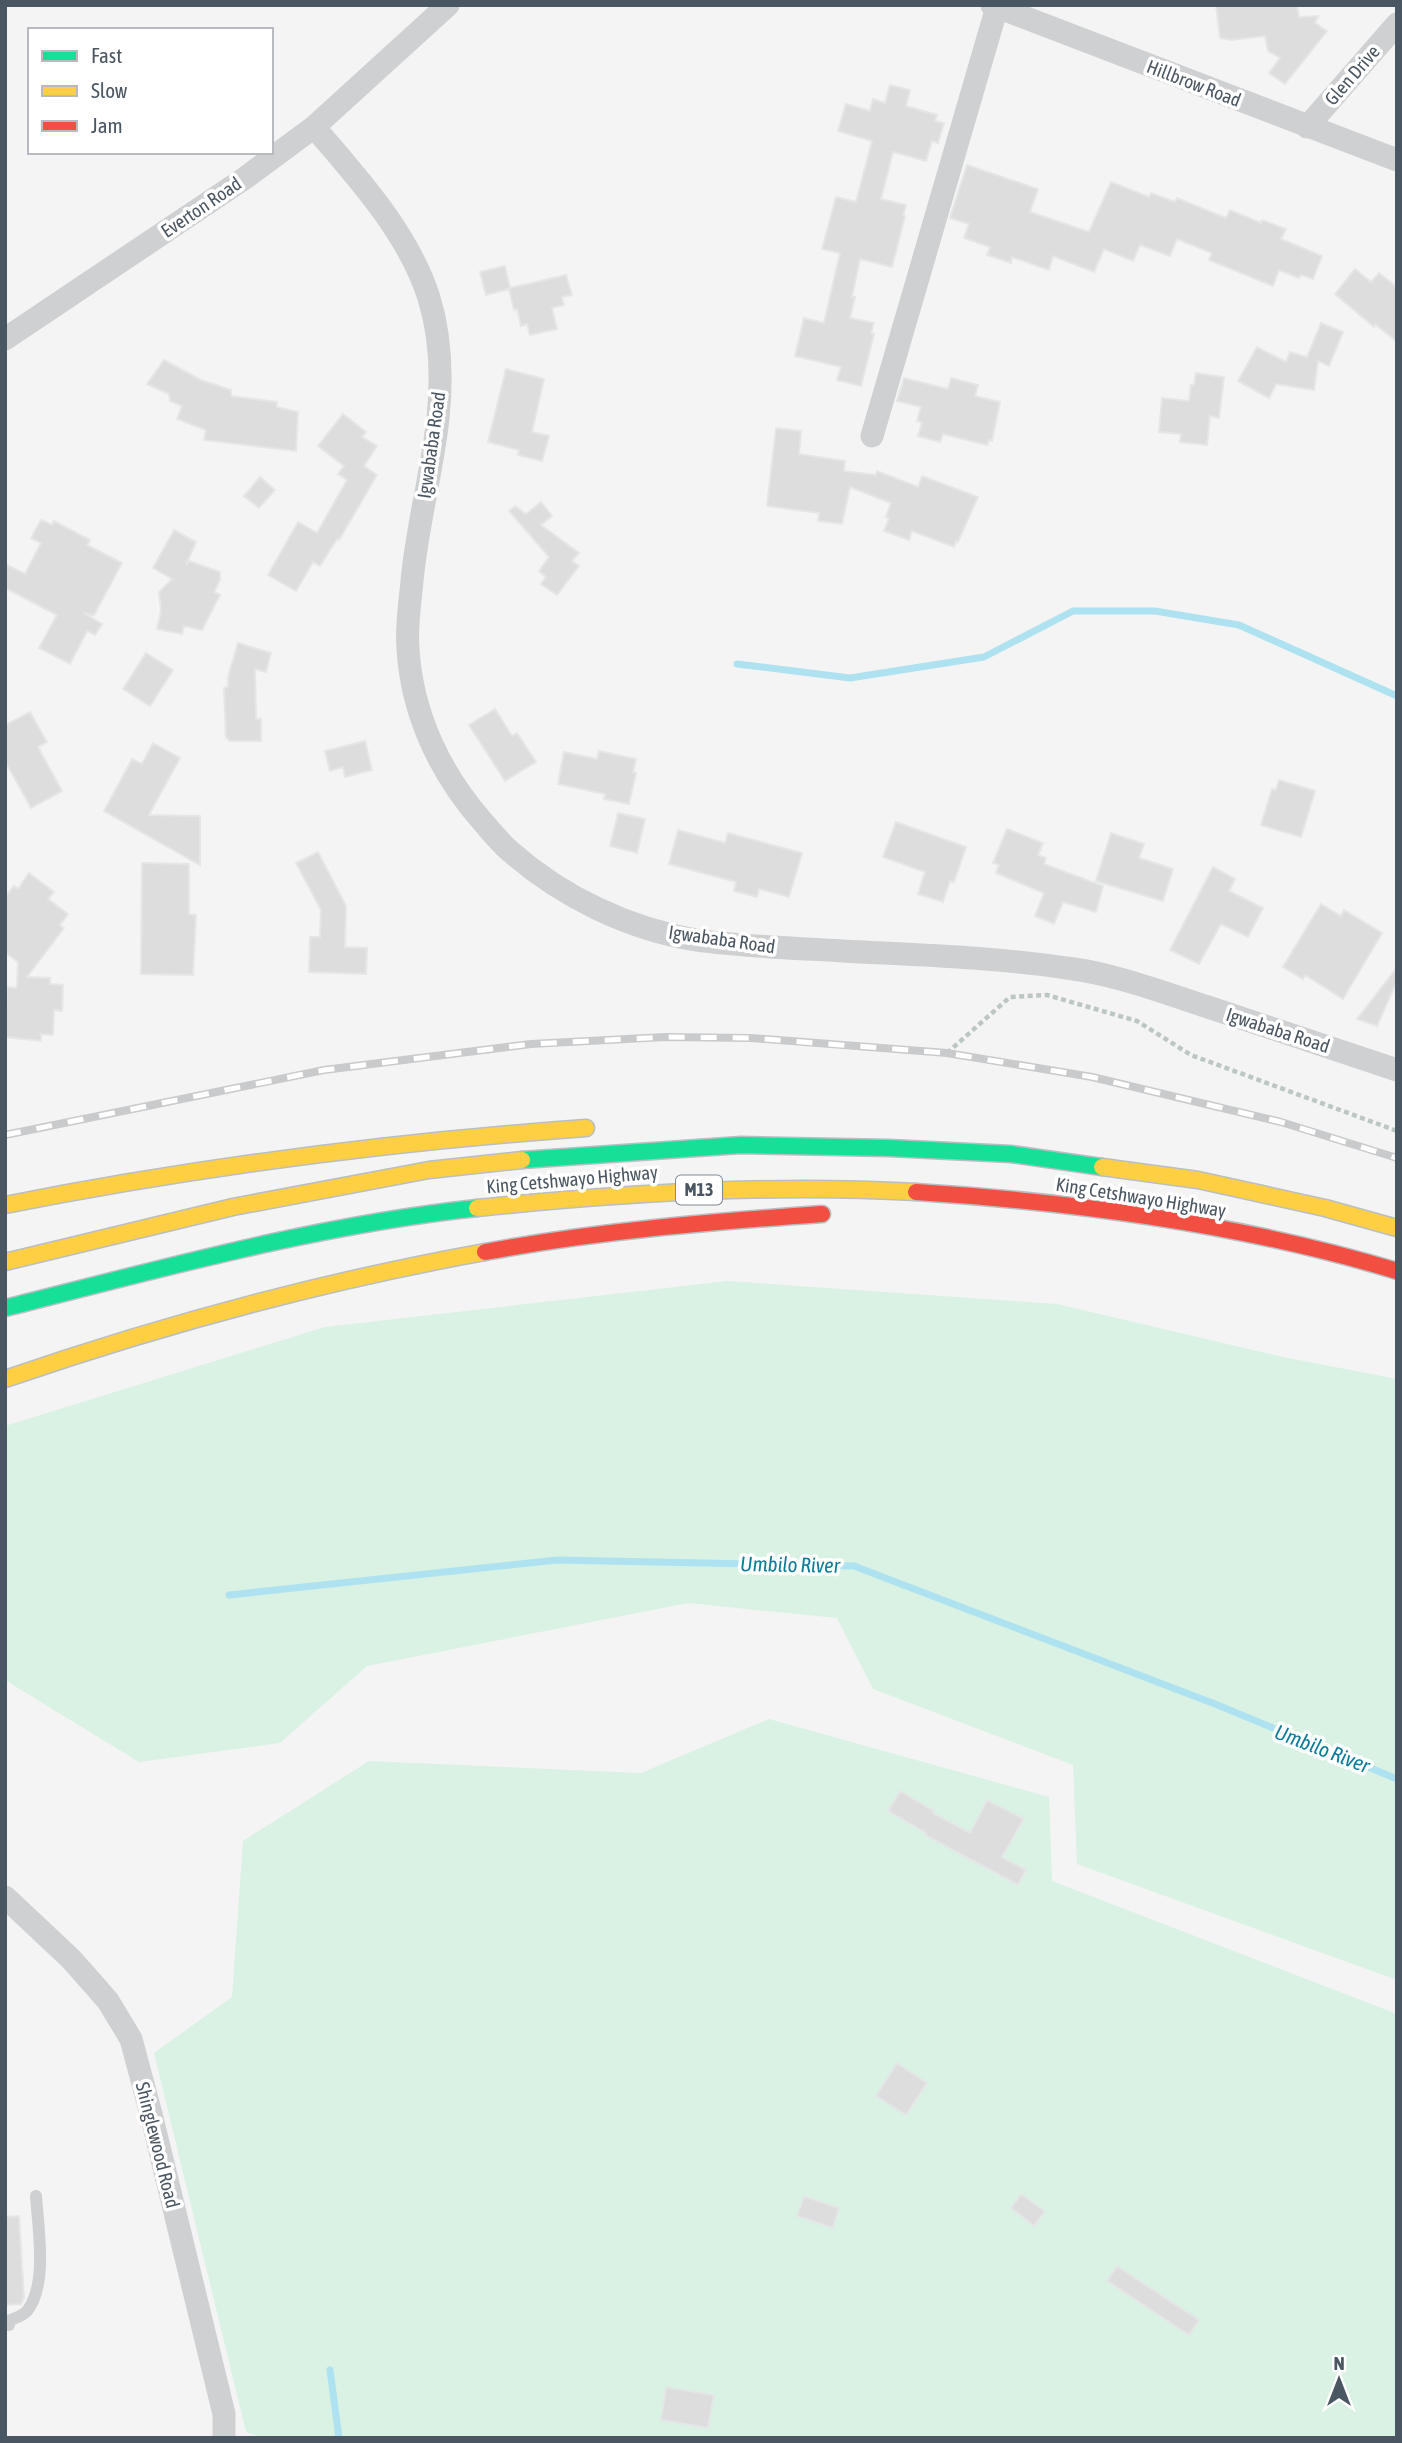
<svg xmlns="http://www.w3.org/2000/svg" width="1402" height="2443" font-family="'Asap Condensed',sans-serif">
	<rect width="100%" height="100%" fill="#f4f4f4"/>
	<!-- green -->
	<path fill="#d9f2e3" d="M 728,1281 L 1057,1304 L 1283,1357 L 1397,1379 L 1397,1980 L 1077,1864 L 1073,1765 L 873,1689 L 837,1618 L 688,1603 L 367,1666 L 280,1743 L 139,1762 L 5,1680 L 5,1426 L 325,1327 Z
		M 769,1719 L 1049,1797 L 1052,1881 L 1397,2014 L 1397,2438 L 263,2438 L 246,2432 L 154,2053 L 232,1997 L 243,1841 L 369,1761 L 641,1773 Z"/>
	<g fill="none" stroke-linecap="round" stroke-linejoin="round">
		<!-- stream -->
		<path stroke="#aee2f0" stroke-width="7" d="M 737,664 L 850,678 L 984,657 L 1073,611 L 1155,611 L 1239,625 L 1397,696
			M 229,1595 L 557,1560 L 854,1566 L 1215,1704 L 1397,1779
			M 330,2370 L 339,2438"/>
	</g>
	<!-- building -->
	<path fill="#ddddde" stroke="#e5e6e7" stroke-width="2" d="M 1216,5 L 1297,5 L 1299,17 L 1318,16 L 1315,23 L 1327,31 L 1285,84 L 1269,73 L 1280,58 L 1268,51 L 1265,36 L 1231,40 L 1220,38 Z
		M 890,85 L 910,90 L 906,106 L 937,115 L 935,121 L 944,123 L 938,143 L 932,141 L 926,161 L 893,152 L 881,199 L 906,205 L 903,215 L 905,216 L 892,267 L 860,259 L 852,297 L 855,297 L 850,318 L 874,323 L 871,333 L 874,334 L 861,386 L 837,380 L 841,367 L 795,356 L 804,318 L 824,323 L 840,253 L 822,249 L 836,197 L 856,202 L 872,141 L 838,131 L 846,104 L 870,111 L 873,99 L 885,103 Z
		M 967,165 L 1038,189 L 1030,212 L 1089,232 L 1111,182 L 1149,197 L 1151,193 L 1175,202 L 1177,198 L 1226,218 L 1230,210 L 1261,223 L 1262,220 L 1286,229 L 1281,239 L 1322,256 L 1313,279 L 1301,275 L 1299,278 L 1279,270 L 1273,286 L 1209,260 L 1212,253 L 1177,239 L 1170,256 L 1140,245 L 1133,261 L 1104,249 L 1094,272 L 1053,256 L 1049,270 L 1012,257 L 1011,263 L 987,255 L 990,247 L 964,238 L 969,224 L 950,218 Z
		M 505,266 L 510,288 L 566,275 L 572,295 L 562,297 L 564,305 L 552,308 L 557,329 L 530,335 L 527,324 L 521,326 L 517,309 L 514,310 L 509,289 L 486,295 L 480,272 Z
		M 1355,269 L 1371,282 L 1379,273 L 1397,287 L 1397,342 L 1375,324 L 1374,327 L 1335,294 Z
		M 1321,323 L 1343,332 L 1329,366 L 1318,361 L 1314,390 L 1276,384 L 1269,398 L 1238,381 L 1257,347 L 1286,362 L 1290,352 L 1307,357 Z
		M 164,360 L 201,380 L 231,390 L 231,396 L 277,402 L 277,407 L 298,412 L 296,451 L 204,440 L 206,430 L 177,419 L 182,406 L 170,401 L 169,394 L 147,384 Z
		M 506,369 L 544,379 L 532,432 L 549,436 L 542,461 L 518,455 L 519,450 L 488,442 Z
		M 1196,373 L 1224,377 L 1219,418 L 1210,416 L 1207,445 L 1180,442 L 1181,434 L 1159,432 L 1162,398 L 1189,401 L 1191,385 L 1194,385 Z
		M 904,378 L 948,389 L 951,378 L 978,385 L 975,396 L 1000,402 L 992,441 L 989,440 L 987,445 L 943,434 L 940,442 L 918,436 L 922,422 L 917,421 L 921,407 L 897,401 Z
		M 343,414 L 366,432 L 362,437 L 377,446 L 364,466 L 377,475 L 339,540 L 337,539 L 320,566 L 313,562 L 296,591 L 268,575 L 298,522 L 317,533 L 347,480 L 338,474 L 344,466 L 318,446 Z
		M 776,428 L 801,431 L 799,454 L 845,461 L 844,471 L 876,475 L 877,471 L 918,487 L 922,476 L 978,497 L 958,542 L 956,541 L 954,547 L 912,531 L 909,540 L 884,531 L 889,518 L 886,517 L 891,503 L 850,487 L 842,524 L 818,521 L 819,513 L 767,506 Z
		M 260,477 L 275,490 L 259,508 L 244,496 Z
		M 541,502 L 552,516 L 541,525 L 579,553 L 572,561 L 579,566 L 557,595 L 541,584 L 546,577 L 539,571 L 549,557 L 509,511 L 515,506 L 526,514 Z
		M 41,520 L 52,525 L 54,521 L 90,540 L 87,545 L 122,563 L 94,615 L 84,613 L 102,624 L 95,635 L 87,631 L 70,664 L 39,648 L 57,615 L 5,588 L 5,564 L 25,574 L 41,543 L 31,538 Z
		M 174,530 L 196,542 L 186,565 L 189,561 L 220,572 L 220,580 L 214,592 L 220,595 L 202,630 L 184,626 L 182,634 L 157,629 L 161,611 L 159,592 L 172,579 L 153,568 Z
		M 238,643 L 271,653 L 266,672 L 255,669 L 256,719 L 261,719 L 261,741 L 229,741 L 228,738 L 226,738 L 224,688 L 228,687 L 228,677 Z
		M 146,653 L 173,670 L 150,706 L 123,689 Z
		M 495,709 L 512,736 L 517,733 L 536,762 L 505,781 L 469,725 Z
		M 30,712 L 47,742 L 38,747 L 62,791 L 31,808 L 5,761 L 5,725 Z
		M 365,741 L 372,770 L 345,777 L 343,767 L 330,771 L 325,751 Z
		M 153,743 L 180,758 L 149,815 L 200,816 L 200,865 L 104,811 L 132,759 L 142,764 Z
		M 599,751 L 636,759 L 633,772 L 636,773 L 629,804 L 604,799 L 605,794 L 558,784 L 564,752 L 597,759 Z
		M 1279,780 L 1315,791 L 1301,837 L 1261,825 L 1272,789 L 1276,790 Z
		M 618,813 L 645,819 L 637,853 L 610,846 Z
		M 896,822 L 966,847 L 954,882 L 950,881 L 943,902 L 918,894 L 925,872 L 883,857 Z
		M 1007,829 L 1043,843 L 1038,855 L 1046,858 L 1044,864 L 1103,886 L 1096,912 L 1063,902 L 1054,924 L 1035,916 L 1044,893 L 996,873 L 999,865 L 993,863 Z
		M 678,830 L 725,843 L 728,833 L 802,853 L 789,897 L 759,889 L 757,897 L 734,891 L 736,882 L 669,864 Z
		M 1111,833 L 1144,844 L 1139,858 L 1173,869 L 1163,901 L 1096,881 Z
		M 318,852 L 346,906 L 345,947 L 367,948 L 366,974 L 309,972 L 310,937 L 320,937 L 321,910 L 296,863 Z
		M 142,863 L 189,864 L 189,914 L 196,915 L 193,975 L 141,974 Z
		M 1213,867 L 1235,879 L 1229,891 L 1263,908 L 1248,937 L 1221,924 L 1199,964 L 1170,950 Z
		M 29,873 L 54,892 L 48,899 L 68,914 L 60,925 L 64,928 L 27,977 L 50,978 L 50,984 L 63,985 L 62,1011 L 54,1010 L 53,1035 L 41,1034 L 41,1041 L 5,1037 L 7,987 L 17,988 L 18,962 L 5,952 L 5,897 L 14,886 L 18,889 Z
		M 1321,904 L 1341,916 L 1344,910 L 1382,933 L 1343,999 L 1305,975 L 1303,979 L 1283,967 Z
		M 1395,970 L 1397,981 L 1377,1026 L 1357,1019 Z
		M 900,1791 L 934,1811 L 933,1813 L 970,1833 L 987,1800 L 1024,1819 L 1002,1857 L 1026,1870 L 1018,1885 L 925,1835 L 926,1833 L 888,1811 Z
		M 897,2063 L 927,2083 L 906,2115 L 876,2096 Z
		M 1021,2194 L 1045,2211 L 1034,2226 L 1011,2208 Z
		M 804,2196 L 839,2208 L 833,2228 L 797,2216 Z
		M 19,2216 L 24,2298 L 21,2304 L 5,2305 L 5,2217 Z
		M 1117,2266 L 1199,2320 L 1189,2335 L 1107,2281 Z
		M 666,2387 L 714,2395 L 708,2428 L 661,2420 Z"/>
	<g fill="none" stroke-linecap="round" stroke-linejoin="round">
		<!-- fast casing -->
		<g stroke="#b9bec3" stroke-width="19">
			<path id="fast" d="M 522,1160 L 741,1145 L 889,1148 L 1011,1154 L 1102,1167
				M 5,1308 C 160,1269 317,1225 477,1208"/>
		</g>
		<!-- slow casing -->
		<g stroke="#b9bec3" stroke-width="19">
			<path id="slow" d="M 1102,1167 L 1198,1180 L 1325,1208 L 1397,1228
				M 5,1205 C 197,1167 390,1142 586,1128
				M 477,1208 C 623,1193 769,1184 916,1192
				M 5,1262 L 233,1207 L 429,1170 L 522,1160
				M 5,1379 C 165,1324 319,1282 485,1252"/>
		</g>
		<!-- jam casing -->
		<g stroke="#b9bec3" stroke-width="19">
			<path id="jam" d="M 916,1192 C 1076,1202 1242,1224 1397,1271
				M 485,1252 C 597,1231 709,1222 822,1214"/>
		</g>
		<!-- path -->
		<path stroke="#bcc7c4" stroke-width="4.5" stroke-dasharray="5 3.5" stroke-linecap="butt" d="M 947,1053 L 1010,997 L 1047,995 L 1137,1021 L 1191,1055 L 1397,1131"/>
		<!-- lane -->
		<path stroke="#ced0d2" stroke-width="12" d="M 5,2325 L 9,2325 L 8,2321 C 15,2318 23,2316 27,2311 C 48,2285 38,2227 36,2196"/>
		<!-- street -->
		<path stroke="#ced0d2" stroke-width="23" d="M 992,5 L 1397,160
			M 314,127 C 358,178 409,234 429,298 C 441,337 442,379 438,418 C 432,473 417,526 412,581 C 410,603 406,627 408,649 C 412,714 440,773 482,821 C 491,831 500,843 511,852 C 562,897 629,929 696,940 C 745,947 794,948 843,951 C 918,955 993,957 1067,968 C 1115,974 1162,992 1208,1007 C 1271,1028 1334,1049 1397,1070
			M 1307,127 L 1397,24
			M 5,339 L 245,178 L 314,127 L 448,5
			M 872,436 L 997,7
			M 5,1897 L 71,1959 L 95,1986 L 108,2001 L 131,2039 L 151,2114 L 224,2414 L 224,2438"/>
		<!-- fast -->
		<use href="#fast" stroke="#16e098" stroke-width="16"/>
		<!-- slow -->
		<use href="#slow" stroke="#ffcf43" stroke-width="16"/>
		<!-- jam -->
		<use href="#jam" stroke="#f24e42" stroke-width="16"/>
		<!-- rail casing -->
		<g stroke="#c9cacc" stroke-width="8">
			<path id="rail" d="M 5,1135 L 324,1070 L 531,1044 L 665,1037 L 751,1038 L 947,1053 L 1092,1077 L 1281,1122 L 1397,1158"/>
		</g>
		<!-- rail -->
		<use href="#rail" stroke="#fff" stroke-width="5" stroke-dasharray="16" stroke-linecap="butt"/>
	</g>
	<g text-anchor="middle" stroke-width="7" stroke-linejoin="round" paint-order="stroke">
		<!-- shield labels -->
		<rect fill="#fff" stroke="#808990" stroke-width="2" x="676" y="1175.5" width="46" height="29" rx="5"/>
		<g font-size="18" font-weight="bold" fill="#4a5661">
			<text x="699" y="1196">M13</text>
		</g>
		<!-- street labels -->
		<g font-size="19" fill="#4a5661" stroke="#fff">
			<text transform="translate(1352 75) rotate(-49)" y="7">Glen Drive</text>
			<text transform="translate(1194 83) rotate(21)" y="7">Hillbrow Road</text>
			<text transform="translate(201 207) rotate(-34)" y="7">Everton Road</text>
			<text transform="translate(431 445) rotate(-82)" y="7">Igwababa Road</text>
			<text transform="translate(722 939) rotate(8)" y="7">Igwababa Road</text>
			<text transform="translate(1278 1030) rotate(18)" y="7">Igwababa Road</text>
			<text transform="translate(572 1179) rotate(-5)" y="7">King Cetshwayo Highway</text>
			<text transform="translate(1141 1197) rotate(9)" y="7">King Cetshwayo Highway</text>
			<text transform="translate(158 2145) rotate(76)" y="7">Shinglewood Road</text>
		</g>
		<!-- water labels -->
		<g font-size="21" font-style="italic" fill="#0c7c9b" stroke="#fff">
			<text transform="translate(790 1565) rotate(1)" y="7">Umbilo River</text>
			<text transform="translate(1322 1749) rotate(21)" y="7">Umbilo River</text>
		</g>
	</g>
	<!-- border -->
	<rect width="1402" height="2443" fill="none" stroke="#4a5661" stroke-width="14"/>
	<!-- legend -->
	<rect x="28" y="28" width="245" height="126" fill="#ffffff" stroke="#b7bbc0" stroke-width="2"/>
	<rect x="42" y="51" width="35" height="10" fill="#16e098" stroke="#b7bbc0" stroke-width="2"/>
	<text x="91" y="63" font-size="21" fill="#4a5661">Fast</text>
	<rect x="42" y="86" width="35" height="10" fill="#ffcf43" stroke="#b7bbc0" stroke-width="2"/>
	<text x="91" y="98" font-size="21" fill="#4a5661">Slow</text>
	<rect x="42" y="121" width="35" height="10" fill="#f24e42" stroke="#b7bbc0" stroke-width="2"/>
	<text x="91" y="133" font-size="21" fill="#4a5661">Jam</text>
	<!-- north arrow -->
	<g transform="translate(1339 2380)" stroke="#ffffff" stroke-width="5" paint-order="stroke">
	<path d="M0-5L12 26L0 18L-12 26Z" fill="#4a5661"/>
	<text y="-10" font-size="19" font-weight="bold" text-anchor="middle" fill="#4a5661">N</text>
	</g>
</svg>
